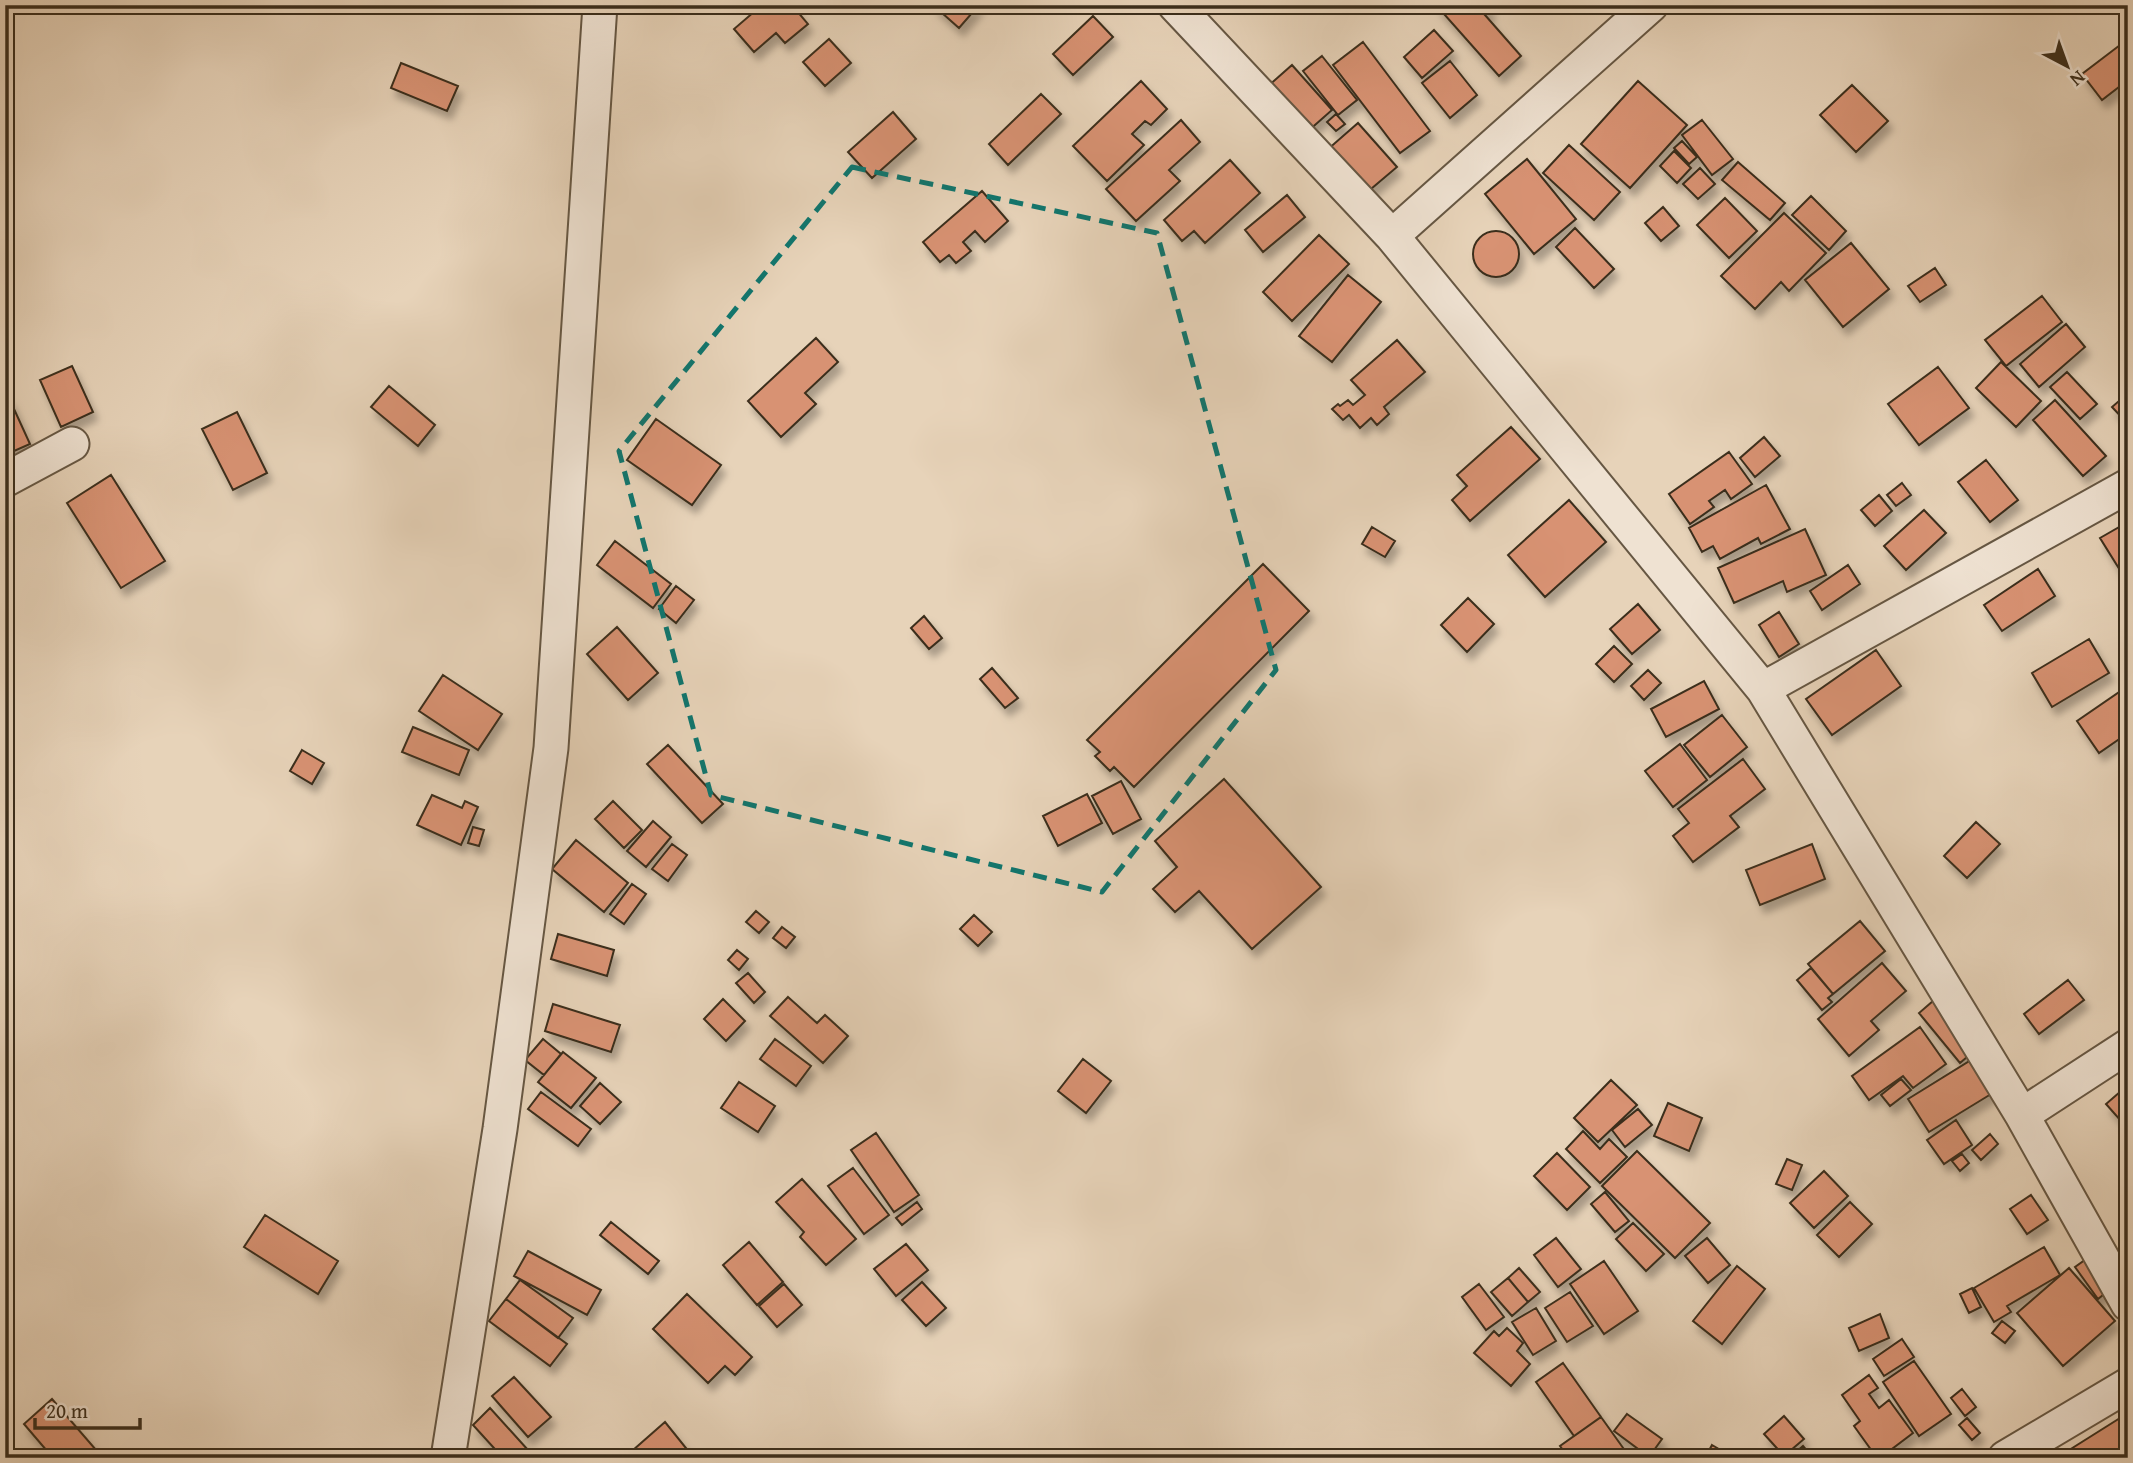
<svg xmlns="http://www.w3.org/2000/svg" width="2133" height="1463" font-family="'Gentium Book Plus',serif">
	<defs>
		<filter id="shadow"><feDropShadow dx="4.5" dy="8" stdDeviation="3.5" flood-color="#0004"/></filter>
	</defs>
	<rect width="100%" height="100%" fill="#e7d3b9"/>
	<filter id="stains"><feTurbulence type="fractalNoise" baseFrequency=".00286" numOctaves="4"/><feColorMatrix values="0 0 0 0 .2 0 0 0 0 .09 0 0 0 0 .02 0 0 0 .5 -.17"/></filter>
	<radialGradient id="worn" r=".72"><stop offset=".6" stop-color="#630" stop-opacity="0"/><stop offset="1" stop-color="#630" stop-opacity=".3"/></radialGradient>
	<!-- building -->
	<path fill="#d89273" stroke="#3b2e1c" stroke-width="2" filter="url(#shadow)" d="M 762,5 L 792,5 L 808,24 L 785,43 L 776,33 L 754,52 L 734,29 Z
		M 933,5 L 979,5 L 959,28 Z
		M 1436,5 L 1487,5 L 1491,10 L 1485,15 L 1521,56 L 1499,76 Z
		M 1093,16 L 1113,37 L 1073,75 L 1053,54 Z
		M 1434,30 L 1453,51 L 1422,78 L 1404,57 Z
		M 829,39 L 851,63 L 825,86 L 803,62 Z
		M 1363,42 L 1430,131 L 1400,153 L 1333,65 Z
		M 2120,45 L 2128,54 L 2128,80 L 2102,100 L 2082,74 Z
		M 1322,56 L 1357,100 L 1338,115 L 1303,71 Z
		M 1450,61 L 1477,95 L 1450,118 L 1422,83 Z
		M 401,63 L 458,86 L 447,111 L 391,88 Z
		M 1292,65 L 1332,110 L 1307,132 L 1267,87 Z
		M 1141,81 L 1167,109 L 1151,125 L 1145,121 L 1132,134 L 1144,145 L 1107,181 L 1073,146 Z
		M 1638,81 L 1687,125 L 1630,188 L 1581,144 Z
		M 1852,85 L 1888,121 L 1856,152 L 1820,115 Z
		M 1041,94 L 1061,114 L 1008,165 L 989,144 Z
		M 893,112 L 916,139 L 872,178 L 848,152 Z
		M 1336,114 L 1345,124 L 1336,131 L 1327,122 Z
		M 1181,120 L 1200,142 L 1169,170 L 1180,181 L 1136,221 L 1106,189 Z
		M 1702,120 L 1733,159 L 1712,175 L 1682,135 Z
		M 1358,123 L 1397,167 L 1365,194 L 1327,150 Z
		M 1682,141 L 1697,157 L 1689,164 L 1674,148 Z
		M 1569,145 L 1620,192 L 1594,220 L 1543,173 Z
		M 1674,151 L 1691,168 L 1677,183 L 1660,166 Z
		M 1527,159 L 1576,219 L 1534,254 L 1485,194 Z
		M 1230,160 L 1260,193 L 1205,243 L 1194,231 L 1182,241 L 1164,220 Z
		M 1738,162 L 1785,203 L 1770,220 L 1722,180 Z
		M 1700,168 L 1715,184 L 1698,199 L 1683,184 Z
		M 982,191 L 1008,221 L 985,242 L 975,231 L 963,242 L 971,251 L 956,263 L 949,255 L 940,262 L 923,242 Z
		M 1287,195 L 1305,217 L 1263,252 L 1245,230 Z
		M 1811,196 L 1846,231 L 1829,250 L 1792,215 Z
		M 1725,198 L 1757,231 L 1729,258 L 1697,225 Z
		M 1663,207 L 1679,226 L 1661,241 L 1645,223 Z
		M 1784,213 L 1826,253 L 1789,291 L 1781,282 L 1755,309 L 1721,276 Z
		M 1575,228 L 1614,269 L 1594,288 L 1556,247 Z
		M1473 254a23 23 0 1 1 46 0a23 23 0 1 1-46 0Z
		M 1319,235 L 1349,264 L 1292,321 L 1263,292 Z
		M 1851,243 L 1889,289 L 1843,327 L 1805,280 Z
		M 1935,268 L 1946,285 L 1920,302 L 1908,286 Z
		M 1348,275 L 1381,302 L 1332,362 L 1299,336 Z
		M 2042,296 L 2062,322 L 2006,366 L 1985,340 Z
		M 2066,324 L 2085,347 L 2039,387 L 2020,364 Z
		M 816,338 L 838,362 L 805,393 L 816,404 L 781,437 L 748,401 Z
		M 1397,340 L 1425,372 L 1384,407 L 1389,414 L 1377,425 L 1371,418 L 1360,428 L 1349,415 L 1343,420 L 1332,409 L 1338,404 L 1340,406 L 1348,400 L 1353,405 L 1365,395 L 1351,380 Z
		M 2001,362 L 2041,401 L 2016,427 L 1976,388 Z
		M 72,366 L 93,412 L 61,427 L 40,380 Z
		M 1938,367 L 1969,408 L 1919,445 L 1888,404 Z
		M 2067,372 L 2097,404 L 2080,419 L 2050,387 Z
		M 389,386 L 435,425 L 418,446 L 371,407 Z
		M 2127,394 L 2128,420 L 2126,422 L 2112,407 Z
		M 9,398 L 30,444 L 5,455 L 5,399 Z
		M 2055,400 L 2106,456 L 2083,476 L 2033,420 Z
		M 237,412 L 267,473 L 233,490 L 202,429 Z
		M 656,419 L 721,465 L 692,505 L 627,460 Z
		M 1511,427 L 1540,459 L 1470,521 L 1452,500 L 1467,486 L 1457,475 Z
		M 1764,437 L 1780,456 L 1755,477 L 1740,458 Z
		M 1729,452 L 1752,484 L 1731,499 L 1725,490 L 1709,501 L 1714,507 L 1690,524 L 1669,494 Z
		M 1986,460 L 2018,500 L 1990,522 L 1958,482 Z
		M 111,475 L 165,561 L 121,588 L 67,503 Z
		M 1902,483 L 1911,495 L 1896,506 L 1887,495 Z
		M 1766,485 L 1790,529 L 1761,544 L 1758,538 L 1720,559 L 1713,546 L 1702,552 L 1689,528 Z
		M 1879,495 L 1892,511 L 1875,526 L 1861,510 Z
		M 1569,500 L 1606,542 L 1545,597 L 1508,555 Z
		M 1924,510 L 1946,533 L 1906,570 L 1884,546 Z
		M 2128,522 L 2128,583 L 2100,538 Z
		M 1372,527 L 1395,541 L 1385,557 L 1362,544 Z
		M 1805,529 L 1826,575 L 1787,592 L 1783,581 L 1734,603 L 1718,568 Z
		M 615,541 L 671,584 L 653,608 L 597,565 Z
		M 1263,564 L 1309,611 L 1134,787 L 1114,767 L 1110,771 L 1095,756 L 1100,752 L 1087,740 Z
		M 1848,565 L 1860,584 L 1822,610 L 1810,591 Z
		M 2038,569 L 2055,596 L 2002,631 L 1984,605 Z
		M 676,586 L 694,600 L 676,623 L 659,609 Z
		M 1468,598 L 1494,624 L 1467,652 L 1441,625 Z
		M 1638,604 L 1660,630 L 1632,654 L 1610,629 Z
		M 1779,612 L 1799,644 L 1779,657 L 1759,625 Z
		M 924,616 L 942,638 L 929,649 L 911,628 Z
		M 617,627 L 658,673 L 628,700 L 587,654 Z
		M 2089,639 L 2109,673 L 2052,707 L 2032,673 Z
		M 1614,646 L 1632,664 L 1614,682 L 1596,664 Z
		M 1876,650 L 1901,686 L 1832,735 L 1806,699 Z
		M 992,668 L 1018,698 L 1005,708 L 980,679 Z
		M 1648,670 L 1661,683 L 1644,700 L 1631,686 Z
		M 443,675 L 502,714 L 478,750 L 419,711 Z
		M 1704,681 L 1719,709 L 1666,737 L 1651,709 Z
		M 2128,686 L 2128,733 L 2099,753 L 2077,721 Z
		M 1722,715 L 1747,747 L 1710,777 L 1684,745 Z
		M 413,727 L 469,750 L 459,775 L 402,752 Z
		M 1680,744 L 1707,780 L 1673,807 L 1645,771 Z
		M 668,745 L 723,804 L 702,823 L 647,764 Z
		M 302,750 L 324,763 L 312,784 L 290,771 Z
		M 1743,759 L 1765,789 L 1730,816 L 1739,827 L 1693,862 L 1673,836 L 1689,823 L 1678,809 Z
		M 1224,779 L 1321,887 L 1252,949 L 1199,891 L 1175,912 L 1153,889 L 1177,867 L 1155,841 Z
		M 1121,781 L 1141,819 L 1113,834 L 1092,796 Z
		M 1087,794 L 1102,823 L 1058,846 L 1043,816 Z
		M 432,795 L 462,808 L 465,801 L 478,807 L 461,845 L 417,825 Z
		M 613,801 L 642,830 L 624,848 L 595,819 Z
		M 653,821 L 671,837 L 646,867 L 627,851 Z
		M 1976,822 L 2000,844 L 1967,878 L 1944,856 Z
		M 473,827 L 484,830 L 479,846 L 468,843 Z
		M 576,840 L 628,883 L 604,912 L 552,869 Z
		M 672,844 L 687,855 L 668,881 L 652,869 Z
		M 1812,844 L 1825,879 L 1760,905 L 1746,870 Z
		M 632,884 L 646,894 L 624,924 L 610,914 Z
		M 756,911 L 769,922 L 759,933 L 746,922 Z
		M 974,915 L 992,932 L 978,946 L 960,929 Z
		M 1860,921 L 1885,951 L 1833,994 L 1808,964 Z
		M 782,927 L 795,937 L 786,948 L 773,938 Z
		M 558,934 L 614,950 L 607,976 L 551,959 Z
		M 737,950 L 748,959 L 739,970 L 728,960 Z
		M 1882,963 L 1906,991 L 1871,1021 L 1879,1030 L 1849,1056 L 1818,1019 Z
		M 1811,968 L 1833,994 L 1828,998 L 1832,1002 L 1822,1010 L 1797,980 Z
		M 748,973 L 765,992 L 754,1003 L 736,983 Z
		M 2068,980 L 2084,1000 L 2039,1034 L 2024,1014 Z
		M 788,997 L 817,1023 L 825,1015 L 848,1036 L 823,1063 L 770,1016 Z
		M 723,999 L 745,1021 L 726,1041 L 704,1019 Z
		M 1933,1001 L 1974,1051 L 1960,1063 L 1919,1013 Z
		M 553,1004 L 620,1025 L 611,1052 L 545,1031 Z
		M 1920,1027 L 1946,1064 L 1913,1088 L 1903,1076 L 1869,1100 L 1852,1076 Z
		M 543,1039 L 561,1054 L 544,1075 L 525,1060 Z
		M 775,1039 L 811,1066 L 796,1086 L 760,1059 Z
		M 563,1052 L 596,1078 L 571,1108 L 538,1082 Z
		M 1976,1057 L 1996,1091 L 1929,1132 L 1908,1099 Z
		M 1083,1059 L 1111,1081 L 1086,1113 L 1058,1091 Z
		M 1901,1079 L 1911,1090 L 1890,1106 L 1881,1095 Z
		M 1611,1080 L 1637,1105 L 1598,1142 L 1574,1118 Z
		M 739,1082 L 775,1106 L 758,1132 L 721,1108 Z
		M 600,1083 L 621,1102 L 600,1124 L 580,1106 Z
		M 2128,1085 L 2128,1116 L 2121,1121 L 2106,1104 Z
		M 541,1092 L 591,1129 L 578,1146 L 528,1109 Z
		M 1668,1103 L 1702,1118 L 1689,1151 L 1654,1136 Z
		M 1638,1109 L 1652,1125 L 1625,1147 L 1612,1130 Z
		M 1956,1120 L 1972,1145 L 1944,1164 L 1927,1140 Z
		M 1583,1131 L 1600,1149 L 1609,1139 L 1627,1157 L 1600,1183 L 1566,1149 Z
		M 876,1133 L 919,1195 L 894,1212 L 851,1150 Z
		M 1990,1134 L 1998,1144 L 1981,1160 L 1972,1150 Z
		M 1637,1151 L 1710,1223 L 1675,1258 L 1602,1186 Z
		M 1557,1153 L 1590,1187 L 1567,1210 L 1534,1176 Z
		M 1962,1154 L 1969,1163 L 1960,1171 L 1952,1161 Z
		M 1787,1159 L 1802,1165 L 1792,1190 L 1776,1184 Z
		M 853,1168 L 889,1215 L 864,1234 L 828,1186 Z
		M 1824,1171 L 1848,1196 L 1814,1228 L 1790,1203 Z
		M 802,1179 L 856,1239 L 826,1265 L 800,1237 L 804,1232 L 776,1202 Z
		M 1605,1192 L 1629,1221 L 1615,1232 L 1591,1204 Z
		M 2031,1195 L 2048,1220 L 2027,1234 L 2010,1209 Z
		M 917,1202 L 922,1209 L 902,1225 L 896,1218 Z
		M 1850,1202 L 1872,1224 L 1839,1257 L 1817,1235 Z
		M 265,1215 L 338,1261 L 318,1294 L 244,1247 Z
		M 611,1222 L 659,1261 L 648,1274 L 600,1235 Z
		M 1633,1223 L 1664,1254 L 1646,1271 L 1616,1239 Z
		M 1556,1238 L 1581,1269 L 1558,1287 L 1534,1255 Z
		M 1707,1238 L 1730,1265 L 1708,1283 L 1685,1256 Z
		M 749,1242 L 783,1282 L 757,1305 L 723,1265 Z
		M 906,1244 L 928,1270 L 896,1296 L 874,1269 Z
		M 2044,1247 L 2060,1275 L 2007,1306 L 2011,1312 L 1994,1322 L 1974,1288 Z
		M 528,1251 L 601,1290 L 587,1315 L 514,1276 Z
		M 2092,1255 L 2114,1286 L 2098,1299 L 2075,1267 Z
		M 1604,1261 L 1638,1311 L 1604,1334 L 1570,1284 Z
		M 1737,1266 L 1765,1289 L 1722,1344 L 1693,1321 Z
		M 1519,1268 L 1540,1292 L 1528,1302 L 1508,1278 Z
		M 2069,1268 L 2115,1321 L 2063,1366 L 2017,1313 Z
		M 1508,1278 L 1528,1302 L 1512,1316 L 1491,1292 Z
		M 520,1280 L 573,1318 L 558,1338 L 506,1299 Z
		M 922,1282 L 946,1308 L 926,1326 L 902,1300 Z
		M 784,1284 L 802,1305 L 777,1327 L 759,1306 Z
		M 1479,1284 L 1504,1317 L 1486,1330 L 1462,1297 Z
		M 1972,1288 L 1981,1307 L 1969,1313 L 1960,1294 Z
		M 1570,1292 L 1593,1326 L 1567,1342 L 1545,1308 Z
		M 687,1294 L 752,1357 L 735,1375 L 725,1366 L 708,1383 L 653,1329 Z
		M 506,1299 L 567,1344 L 550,1366 L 489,1321 Z
		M 1536,1308 L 1556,1341 L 1533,1355 L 1512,1322 Z
		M 1880,1314 L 1889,1338 L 1859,1351 L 1849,1328 Z
		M 2002,1321 L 2015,1331 L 2005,1343 L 1992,1333 Z
		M 1507,1328 L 1523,1343 L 1517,1351 L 1530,1364 L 1511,1386 L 1474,1353 L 1494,1331 L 1499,1336 Z
		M 1902,1339 L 1914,1357 L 1884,1376 L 1873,1359 Z
		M 1914,1361 L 1951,1414 L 1919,1436 L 1883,1382 Z
		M 1563,1363 L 1601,1417 L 1574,1436 L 1536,1382 Z
		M 1869,1375 L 1878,1388 L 1869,1394 L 1879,1408 L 1889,1400 L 1913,1433 L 1880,1458 L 1877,1458 L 1854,1426 L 1860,1421 L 1842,1395 Z
		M 514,1377 L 551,1417 L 528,1437 L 492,1396 Z
		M 1962,1389 L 1976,1407 L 1965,1416 L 1951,1398 Z
		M 52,1399 L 103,1458 L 53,1458 L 24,1424 Z
		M 490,1408 L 528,1450 L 519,1458 L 503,1458 L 473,1425 Z
		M 2128,1413 L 2128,1458 L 2070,1458 L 2066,1452 Z
		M 1627,1414 L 1662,1439 L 1649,1457 L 1614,1431 Z
		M 1784,1416 L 1804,1439 L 1784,1456 L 1764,1434 Z
		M 1601,1417 L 1626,1452 L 1618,1458 L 1569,1458 L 1560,1446 Z
		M 1967,1418 L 1980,1433 L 1972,1440 L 1959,1425 Z
		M 665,1422 L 694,1458 L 624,1458 Z
		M 1712,1445 L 1731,1456 L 1731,1458 L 1705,1458 Z
		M 1803,1446 L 1813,1458 L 1789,1458 Z"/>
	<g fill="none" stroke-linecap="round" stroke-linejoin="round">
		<!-- street casing -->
		<g stroke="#665743" stroke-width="37">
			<path id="street" d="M 1175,5 L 1392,236 L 1763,689 L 2022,1115 L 2128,1304
				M 1392,236 L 1651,5
				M 5,480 L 72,444
				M 1763,689 L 2128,486
				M 2022,1115 L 2128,1046
				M 448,1458 L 500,1129 L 551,748 L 600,5
				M 2005,1458 L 2128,1385"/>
		</g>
		<!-- street -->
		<use href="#street" stroke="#efe2d2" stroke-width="33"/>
	</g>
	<!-- marked area -->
	<path fill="none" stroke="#0f766e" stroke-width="5" stroke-dasharray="14 9" stroke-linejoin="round" d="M 852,167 L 1157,233 L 1276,670 L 1102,892 L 711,795 L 619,451 Z"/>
	<!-- margin -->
	<rect width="2133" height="1463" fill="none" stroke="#e7d3b9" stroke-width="28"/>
	<rect x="7" y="7" width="2119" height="1449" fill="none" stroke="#3b2e1c" stroke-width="3.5"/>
	<rect x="14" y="14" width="2105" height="1435" fill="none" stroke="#3b2e1c" stroke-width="2"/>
	<!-- north arrow -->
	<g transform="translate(2067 66) rotate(139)" stroke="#efe2d2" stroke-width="5" paint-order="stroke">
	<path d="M0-5L12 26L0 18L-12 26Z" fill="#3b2e1c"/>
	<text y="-10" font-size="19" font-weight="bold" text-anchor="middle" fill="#3b2e1c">N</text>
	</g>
	<!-- scale -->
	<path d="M35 1418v10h105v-10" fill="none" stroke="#3b2e1c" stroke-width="3.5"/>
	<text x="46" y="1418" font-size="21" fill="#3b2e1c" stroke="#efe2d2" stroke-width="5" paint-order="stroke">20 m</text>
	<rect width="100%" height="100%" filter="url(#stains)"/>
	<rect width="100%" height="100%" fill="url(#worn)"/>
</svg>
